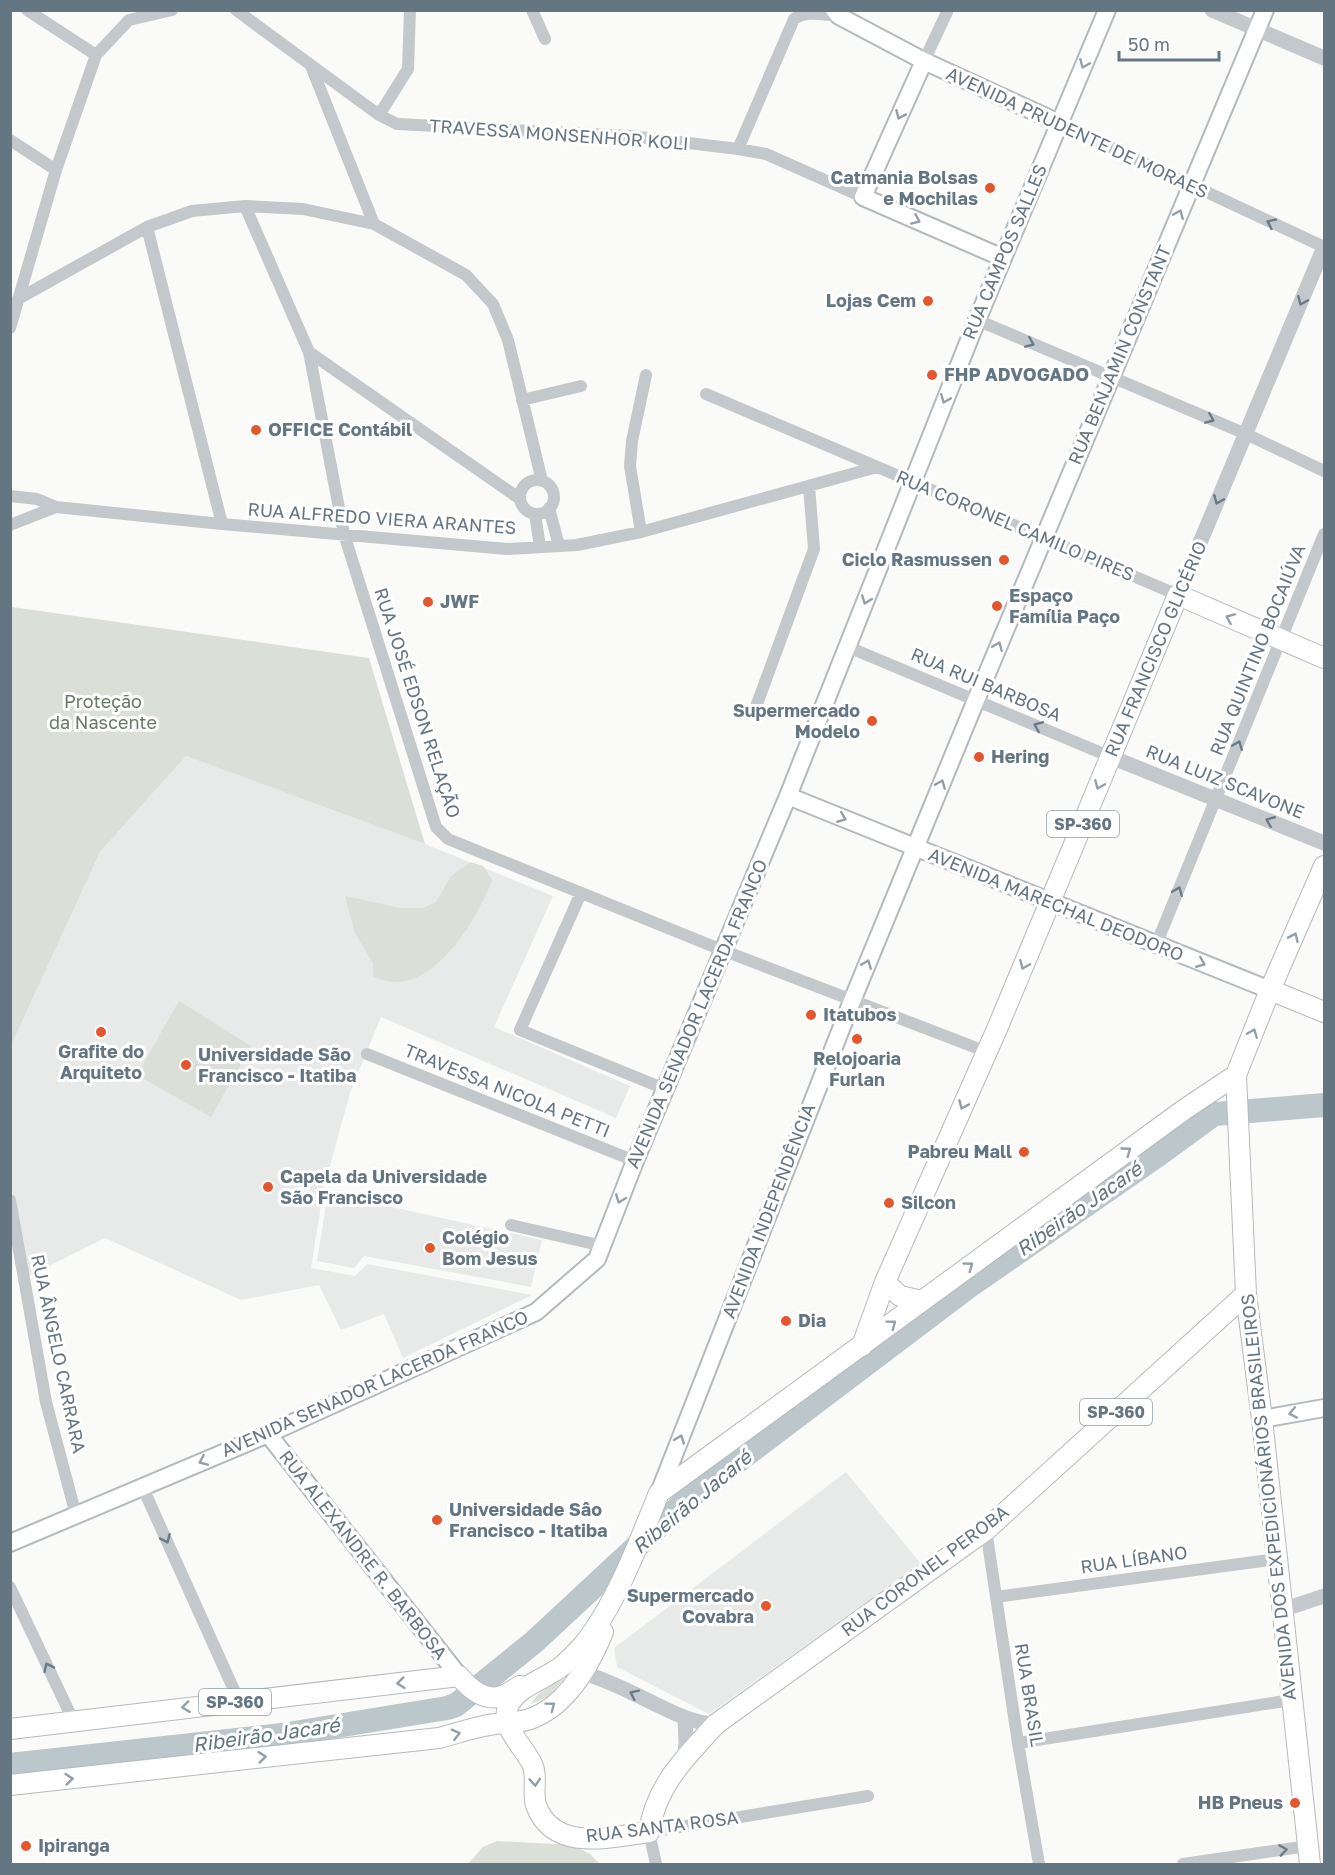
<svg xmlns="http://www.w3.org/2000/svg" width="1335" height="1875" font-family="'Golos Text',sans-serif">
	<rect width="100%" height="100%" fill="#fafaf8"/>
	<!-- built -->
	<path fill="#e8e9e9" d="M 186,756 L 425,844 L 553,896 L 494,1027 L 630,1086 L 616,1118 L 381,1017 L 351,1090 L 324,1187 L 311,1268 L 355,1276 L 367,1264 L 532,1295 L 403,1358 L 384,1314 L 341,1330 L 319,1285 L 241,1300 L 105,1238 L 25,1278 L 10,1175 L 10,1045 L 100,852 Z
		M 328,1193 L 542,1240 L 531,1287 L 364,1256 L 354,1268 L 317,1261 Z
		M 846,1472 L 921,1564 L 709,1714 L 617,1667 L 614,1648 Z"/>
	<!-- green -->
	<path fill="#dadfd7" d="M 12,607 L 369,658 L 425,844 L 186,756 L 100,852 L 11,1045 Z
		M 471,862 L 483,866 L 492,880 C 477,921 427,1005 373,976 L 373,963 L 355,933 L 345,896 L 400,908 L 423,908 L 436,902 L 451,876 Z
		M 179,1001 L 251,1046 L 211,1117 L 137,1075 Z
		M 564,1679 L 548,1697 L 531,1704 C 537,1693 551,1682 564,1679 Z
		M 497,1841 L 572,1845 L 590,1854 L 600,1864 L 468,1864 L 483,1847 Z"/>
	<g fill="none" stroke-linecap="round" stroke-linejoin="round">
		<!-- river -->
		<path stroke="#bbc7cb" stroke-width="24" d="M 10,1765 L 282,1735 L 447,1708 L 456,1705 L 534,1642 L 690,1497 L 968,1287 L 1155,1157 L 1214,1114 L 1324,1105"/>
		<!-- secondary casing -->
		<g stroke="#b3babf" stroke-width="20">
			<path id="secondary" d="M 834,10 L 839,16 L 924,61 L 1059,123
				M 924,61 L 863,197 L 1003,258
				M 788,796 L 1270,990
				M 1262,1419 L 1324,1408
				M 268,1434 L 459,1676
				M 659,1493 L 852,1001 L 976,700 L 1265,10
				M 10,1543 L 268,1434 L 536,1312 L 597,1259 L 635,1161 L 788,796 L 977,320 L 1107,10"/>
		</g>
		<!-- primary casing -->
		<g stroke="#b5babe" stroke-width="22">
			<path id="primary" d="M 1270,990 L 1324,1012
				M 1236,1075 L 1185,1109 L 659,1493 C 640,1540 616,1604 584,1644 C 577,1652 569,1660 562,1666 C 546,1679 515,1687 508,1707 C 500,1727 525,1748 532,1764 C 538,1776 532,1792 536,1805 C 553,1853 611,1837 649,1832 C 656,1785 686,1757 716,1724 L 986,1530 L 1246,1294
				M 885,1282 L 900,1296 L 922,1301
				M 862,1346 L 885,1282 L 997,1029 L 1178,595 L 1324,658
				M 10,1729 L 459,1676 C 469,1688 485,1702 502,1696 C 508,1694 514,1689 520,1686
				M 10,1785 L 439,1738 C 454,1734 469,1729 484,1726 C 499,1722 515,1724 530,1719 C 567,1706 589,1666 603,1632
				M 1310,1864 L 1262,1419 L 1246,1294 L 1236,1075 L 1270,990 L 1324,866"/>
		</g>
		<!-- minor -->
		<path stroke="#c3c8cc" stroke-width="12" d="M 27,10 L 96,55
			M 236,10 L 379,115 L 397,124 L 631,136 L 738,149 L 766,154 L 863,197
			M 532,10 L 545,39
			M 924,61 L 948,10
			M 311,66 L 374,224
			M 379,115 L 408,69 L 410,10
			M 1059,123 L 1324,247
			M 10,140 L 56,170
			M 738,149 L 794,19 C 807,10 823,15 839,16 L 842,12
			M 245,206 L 309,352 L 344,534 L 436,827 L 448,839 L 722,950 L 987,1052
			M 147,227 L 222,524
			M 18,299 L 147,227 L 192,211 L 245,206 L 303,209 L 374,224 L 466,275 L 493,304 L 508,340 L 542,481
			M 977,320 L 1246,434 L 1324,471
			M 10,328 L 56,170 L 96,55 L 129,20 L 172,10
			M 309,352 L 520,499
			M 706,394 L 1178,595
			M 522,400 L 581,386
			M520 497a17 17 0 1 1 34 0a17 17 0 1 1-34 0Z
			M 10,496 L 37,499 L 56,507 L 222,524 L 507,549 L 577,545 L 641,532 L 877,467
			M 549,508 L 559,546
			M 535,514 L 540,547
			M 10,525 L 56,507
			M 641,532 L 630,466 L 632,441 L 646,375
			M 848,647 L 1111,757
			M 754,712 L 814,549 L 809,486
			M 581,893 L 520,1030 L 665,1089
			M 1156,945 L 1324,534
			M 367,1054 L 635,1161
			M 10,1200 L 46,1402 L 76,1515
			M 511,1225 L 603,1246
			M 142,1486 L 239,1701
			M 986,1530 L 1018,1743 L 1039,1864
			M 10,1587 L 73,1720
			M 996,1597 L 1277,1559
			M 1018,1743 L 1291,1700
			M 656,1864 L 649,1832 L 868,1796
			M 1183,1864 L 1308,1846"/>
		<!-- tertiary -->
		<path stroke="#c3c8cc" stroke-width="15" d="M 1212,10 L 1324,58
			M 1178,595 L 1324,247
			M 1111,757 L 1324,843
			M 1282,1610 L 1324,1596
			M 574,1670 C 600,1677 623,1688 647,1700 C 670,1711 690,1723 716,1724
			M 685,1718 L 686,1742 L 685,1759"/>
		<!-- secondary -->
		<use href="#secondary" stroke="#fff" stroke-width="16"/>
		<!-- primary -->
		<use href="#primary" stroke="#fff" stroke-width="20"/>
	</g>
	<!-- one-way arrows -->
	<defs><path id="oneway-chevron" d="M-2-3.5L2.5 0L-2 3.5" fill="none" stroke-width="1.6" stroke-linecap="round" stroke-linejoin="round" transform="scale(1.5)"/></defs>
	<g stroke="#939fa8">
		<use href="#oneway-chevron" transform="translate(1084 64) rotate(113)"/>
		<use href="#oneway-chevron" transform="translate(900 115) rotate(114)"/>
		<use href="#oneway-chevron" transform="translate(1179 214) rotate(-67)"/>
		<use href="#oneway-chevron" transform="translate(916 220) rotate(24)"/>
		<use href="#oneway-chevron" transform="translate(945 399) rotate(112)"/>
		<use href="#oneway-chevron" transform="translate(866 600) rotate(111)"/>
		<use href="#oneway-chevron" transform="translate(1230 618) rotate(-157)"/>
		<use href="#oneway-chevron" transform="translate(998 646) rotate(-67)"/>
		<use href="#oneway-chevron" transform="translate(941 784) rotate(-68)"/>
		<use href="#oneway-chevron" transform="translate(1099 785) rotate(113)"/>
		<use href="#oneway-chevron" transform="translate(842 818) rotate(22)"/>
		<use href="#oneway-chevron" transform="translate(1294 937) rotate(-66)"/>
		<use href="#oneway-chevron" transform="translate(1201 963) rotate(22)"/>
		<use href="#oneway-chevron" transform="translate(867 964) rotate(-68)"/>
		<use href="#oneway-chevron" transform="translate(1024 965) rotate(113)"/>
		<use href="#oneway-chevron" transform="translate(1253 1033) rotate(-68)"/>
		<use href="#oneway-chevron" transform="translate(963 1105) rotate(114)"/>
		<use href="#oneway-chevron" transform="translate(1127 1151) rotate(-36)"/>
		<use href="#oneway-chevron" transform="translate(620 1199) rotate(111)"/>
		<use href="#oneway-chevron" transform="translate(969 1266) rotate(-36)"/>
		<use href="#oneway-chevron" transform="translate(892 1324) rotate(-37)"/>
		<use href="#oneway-chevron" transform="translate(1293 1413) rotate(169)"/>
		<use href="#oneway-chevron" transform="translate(680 1439) rotate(-69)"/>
		<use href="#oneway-chevron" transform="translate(203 1461) rotate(157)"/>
		<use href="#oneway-chevron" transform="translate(401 1683) rotate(174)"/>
		<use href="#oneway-chevron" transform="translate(551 1706) rotate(-37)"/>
		<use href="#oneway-chevron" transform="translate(186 1707) rotate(173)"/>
		<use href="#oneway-chevron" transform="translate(456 1734) rotate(-14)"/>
		<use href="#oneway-chevron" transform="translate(262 1757) rotate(-6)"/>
		<use href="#oneway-chevron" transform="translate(69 1779) rotate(-6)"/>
		<use href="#oneway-chevron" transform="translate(535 1782) rotate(86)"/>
	</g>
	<g stroke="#6a7a87">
		<use href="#oneway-chevron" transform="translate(1271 223) rotate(-155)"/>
		<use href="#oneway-chevron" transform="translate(1302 301) rotate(113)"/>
		<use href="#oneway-chevron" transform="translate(1030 343) rotate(23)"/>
		<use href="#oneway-chevron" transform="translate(1210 419) rotate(23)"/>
		<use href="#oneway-chevron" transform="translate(1218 500) rotate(113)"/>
		<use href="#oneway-chevron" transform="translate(1038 726) rotate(-157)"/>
		<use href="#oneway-chevron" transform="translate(1238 745) rotate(-68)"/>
		<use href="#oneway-chevron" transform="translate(1270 821) rotate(-158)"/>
		<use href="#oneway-chevron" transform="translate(1178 891) rotate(-68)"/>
		<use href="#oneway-chevron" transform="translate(166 1539) rotate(66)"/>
		<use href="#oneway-chevron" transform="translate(48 1667) rotate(-115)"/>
		<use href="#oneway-chevron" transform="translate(634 1694) rotate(-154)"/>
		<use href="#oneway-chevron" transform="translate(1283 1850) rotate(-8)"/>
	</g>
	<!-- markers -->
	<g fill="#e4572e" stroke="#fff" stroke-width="2">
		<circle cx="990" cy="188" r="6"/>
		<circle cx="928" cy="301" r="6"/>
		<circle cx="932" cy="375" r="6"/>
		<circle cx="256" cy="430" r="6"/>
		<circle cx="1004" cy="560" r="6"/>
		<circle cx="428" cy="602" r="6"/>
		<circle cx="997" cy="606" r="6"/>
		<circle cx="872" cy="721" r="6"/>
		<circle cx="979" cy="757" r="6"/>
		<circle cx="811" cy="1015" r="6"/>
		<circle cx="101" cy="1032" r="6"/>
		<circle cx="857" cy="1039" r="6"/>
		<circle cx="186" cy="1065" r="6"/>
		<circle cx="1024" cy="1152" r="6"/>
		<circle cx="268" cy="1187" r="6"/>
		<circle cx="889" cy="1203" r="6"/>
		<circle cx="430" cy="1248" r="6"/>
		<circle cx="786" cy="1321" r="6"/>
		<circle cx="437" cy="1520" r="6"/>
		<circle cx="766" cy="1606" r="6"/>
		<circle cx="1295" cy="1803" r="6"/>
		<circle cx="26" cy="1846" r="6"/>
	</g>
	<g text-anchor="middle" stroke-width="6" stroke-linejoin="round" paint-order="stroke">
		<!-- shield labels -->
		<g fill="#fff" stroke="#939fa8" stroke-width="1.5">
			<rect x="1047" y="811" width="72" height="26" rx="4.5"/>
			<rect x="1080" y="1399" width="72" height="26" rx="4.5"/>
			<rect x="199" y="1689" width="72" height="26" rx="4.5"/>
		</g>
		<g font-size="16" font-weight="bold" fill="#657683">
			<text x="1083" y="830">SP-360</text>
			<text x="1116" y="1418">SP-360</text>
			<text x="235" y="1708">SP-360</text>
		</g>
		<!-- street labels -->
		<g font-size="18" fill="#657683" stroke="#fff">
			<text transform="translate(1077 133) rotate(25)" y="6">AVENIDA PRUDENTE DE MORAES</text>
			<text transform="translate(559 135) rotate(4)" y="6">TRAVESSA MONSENHOR KOLI</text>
			<text transform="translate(1005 252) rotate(-67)" y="6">RUA CAMPOS SALLES</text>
			<text transform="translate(1120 355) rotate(-67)" y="6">RUA BENJAMIN CONSTANT</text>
			<text transform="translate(382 519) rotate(4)" y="6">RUA ALFREDO VIERA ARANTES</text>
			<text transform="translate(1015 526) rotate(23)" y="6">RUA CORONEL CAMILO PIRES</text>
			<text transform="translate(1156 649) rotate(-67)" y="6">RUA FRANCISCO GLICÉRIO</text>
			<text transform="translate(1258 650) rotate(-68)" y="6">RUA QUINTINO BOCAIÚVA</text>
			<text transform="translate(986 685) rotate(23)" y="6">RUA RUI BARBOSA</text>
			<text transform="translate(417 703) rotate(72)" y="6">RUA JOSÉ EDSON RELAÇÃO</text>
			<text transform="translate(1225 782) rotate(22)" y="6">RUA LUIZ SCAVONE</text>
			<text transform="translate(1056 905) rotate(22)" y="6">AVENIDA MARECHAL DEODORO</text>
			<text transform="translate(697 1014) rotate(-67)" y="6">AVENIDA SENADOR LACERDA FRANCO</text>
			<text transform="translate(507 1091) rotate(22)" y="6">TRAVESSA NICOLA PETTI</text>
			<text transform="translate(769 1211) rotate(-69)" y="6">AVENIDA INDEPENDÊNCIA</text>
			<text transform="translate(58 1354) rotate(78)" y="6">RUA ÂNGELO CARRARA</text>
			<text transform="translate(375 1384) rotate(-24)" y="6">AVENIDA SENADOR LACERDA FRANCO</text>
			<text transform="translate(1269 1497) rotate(-96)" y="6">AVENIDA DOS EXPEDICIONÁRIOS BRASILEIROS</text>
			<text transform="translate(363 1555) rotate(52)" y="6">RUA ALEXANDRE R. BARBOSA</text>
			<text transform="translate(1134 1560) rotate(-8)" y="6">RUA LÍBANO</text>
			<text transform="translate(925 1571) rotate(-37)" y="6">RUA CORONEL PEROBA</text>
			<text transform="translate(1029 1695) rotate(81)" y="6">RUA BRASIL</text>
			<text transform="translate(662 1827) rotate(-7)" y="6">RUA SANTA ROSA</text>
		</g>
		<!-- poi labels -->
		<g font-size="18" font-weight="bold" fill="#657683" stroke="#fff" text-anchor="start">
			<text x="978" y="184" text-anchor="end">Catmania Bolsas<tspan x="978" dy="21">e Mochilas</tspan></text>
			<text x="916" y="307" text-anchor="end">Lojas Cem</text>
			<text x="944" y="381">FHP ADVOGADO</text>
			<text x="268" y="436">OFFICE Contábil</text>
			<text x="992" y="566" text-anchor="end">Ciclo Rasmussen</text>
			<text x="1009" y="602">Espaço<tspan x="1009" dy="21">Família Paço</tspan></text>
			<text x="440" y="608">JWF</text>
			<text x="860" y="717" text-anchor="end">Supermercado<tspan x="860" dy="21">Modelo</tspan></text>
			<text x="991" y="763">Hering</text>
			<text x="823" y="1021">Itatubos</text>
			<text x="101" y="1058" text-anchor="middle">Grafite do<tspan x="101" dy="21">Arquiteto</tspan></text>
			<text x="198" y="1061">Universidade São<tspan x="198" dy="21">Francisco - Itatiba</tspan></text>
			<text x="857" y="1065" text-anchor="middle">Relojoaria<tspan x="857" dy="21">Furlan</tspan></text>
			<text x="1012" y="1158" text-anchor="end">Pabreu Mall</text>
			<text x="280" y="1183">Capela da Universidade<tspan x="280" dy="21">São Francisco</tspan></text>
			<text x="901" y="1209">Silcon</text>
			<text x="442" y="1244">Colégio<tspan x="442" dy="21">Bom Jesus</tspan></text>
			<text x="798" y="1327">Dia</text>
			<text x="449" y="1516">Universidade Sâo<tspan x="449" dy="21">Francisco - Itatiba</tspan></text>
			<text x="754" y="1602" text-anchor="end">Supermercado<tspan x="754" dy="21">Covabra</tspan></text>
			<text x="1283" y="1809" text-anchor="end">HB Pneus</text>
			<text x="38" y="1852">Ipiranga</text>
		</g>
		<!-- park labels -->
		<g font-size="18" fill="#687a64" stroke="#fff">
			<text x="103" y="708">Proteção<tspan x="103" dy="21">da Nascente</tspan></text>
		</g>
		<!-- water labels -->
		<g font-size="20" font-style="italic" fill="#60757c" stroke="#fff">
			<text transform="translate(1079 1209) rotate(-35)" y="7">Ribeirão Jacaré</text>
			<text transform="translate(692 1502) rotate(-40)" y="7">Ribeirão Jacaré</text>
			<text transform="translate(266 1735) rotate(-8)" y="7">Ribeirão Jacaré</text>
		</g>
	</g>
	<!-- border -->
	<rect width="1335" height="1875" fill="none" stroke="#657683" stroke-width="24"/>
	<!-- scale -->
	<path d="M1119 51v9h100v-9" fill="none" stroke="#657683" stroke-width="3"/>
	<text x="1128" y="51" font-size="18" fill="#657683" stroke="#ffffff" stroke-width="4.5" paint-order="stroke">50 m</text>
</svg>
